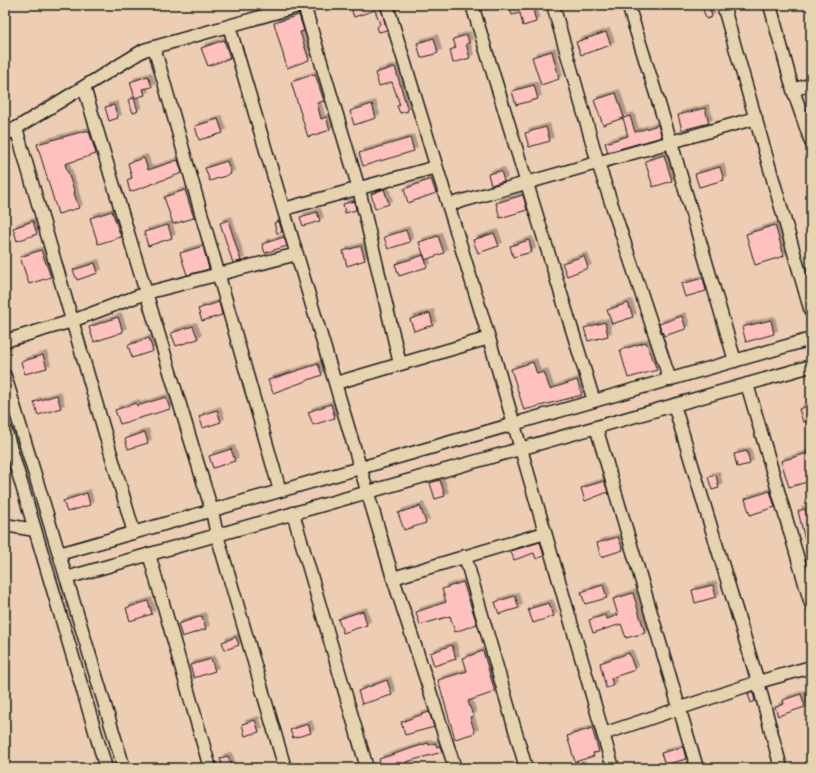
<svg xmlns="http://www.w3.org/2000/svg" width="816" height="773" font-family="'Balsamiq Sans',sans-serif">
	<defs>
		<filter id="shadow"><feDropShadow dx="3.5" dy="-3.5" stdDeviation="0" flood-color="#0004"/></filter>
	</defs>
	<rect width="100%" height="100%" fill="#edceb5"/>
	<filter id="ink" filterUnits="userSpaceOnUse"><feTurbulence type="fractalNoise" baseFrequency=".025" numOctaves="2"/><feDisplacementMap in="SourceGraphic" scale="8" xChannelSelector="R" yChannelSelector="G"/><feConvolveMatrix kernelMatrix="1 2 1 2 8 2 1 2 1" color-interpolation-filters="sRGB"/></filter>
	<g filter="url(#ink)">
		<!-- building -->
		<path fill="#fec1be" stroke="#1c1c1c" filter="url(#shadow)" d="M 350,5 L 380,5 L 387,30 L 379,32 L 377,27 L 380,24 L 375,10 L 354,17 Z
			M 509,5 L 532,5 L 536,22 L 523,26 L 520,13 L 512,15 Z
			M 702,5 L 709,5 L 712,17 L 706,19 Z
			M 299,15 L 304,31 L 300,32 L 309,60 L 287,68 L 274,23 Z
			M 606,32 L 611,45 L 581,55 L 576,42 Z
			M 467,35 L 469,43 L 466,44 L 470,58 L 453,63 L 450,50 L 456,48 L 453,39 Z
			M 434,38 L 438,53 L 421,58 L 417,43 Z
			M 224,40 L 230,58 L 208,66 L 201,48 Z
			M 552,51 L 559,79 L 541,85 L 532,57 Z
			M 395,67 L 408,111 L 400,113 L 397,106 L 400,105 L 392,82 L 379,86 L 375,73 Z
			M 315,74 L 324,101 L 317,103 L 321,119 L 326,117 L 330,130 L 308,137 L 291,82 Z
			M 148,76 L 152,87 L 143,89 L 145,95 L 135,98 L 130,82 Z
			M 534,85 L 538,99 L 516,105 L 512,91 Z
			M 616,93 L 624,118 L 630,116 L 635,132 L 658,125 L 662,137 L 608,152 L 605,143 L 628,136 L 623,118 L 603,125 L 594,100 Z
			M 134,98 L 138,111 L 133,113 L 128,100 Z
			M 372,104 L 376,118 L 354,125 L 350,111 Z
			M 114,105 L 118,118 L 109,121 L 105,107 Z
			M 705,108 L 709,123 L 682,130 L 678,115 Z
			M 218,119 L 223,133 L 199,140 L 195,126 Z
			M 546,127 L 550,141 L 529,147 L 525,133 Z
			M 85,131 L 89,131 L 96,154 L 65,164 L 75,193 L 74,193 L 79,208 L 58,214 L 37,144 Z
			M 410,138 L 414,151 L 363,166 L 359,153 Z
			M 664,155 L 672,181 L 653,187 L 645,161 Z
			M 144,158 L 148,170 L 178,160 L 182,173 L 130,192 L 127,180 L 132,178 L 128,163 Z
			M 227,161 L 231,174 L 210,181 L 205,168 Z
			M 720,167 L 724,180 L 699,187 L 695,174 Z
			M 501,171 L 504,181 L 491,185 L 488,174 Z
			M 431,179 L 436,193 L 408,203 L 404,189 Z
			M 384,189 L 389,204 L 375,209 L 371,194 Z
			M 185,190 L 194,218 L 173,224 L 164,197 Z
			M 523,195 L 527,210 L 500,218 L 496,203 Z
			M 354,201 L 356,210 L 345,213 L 343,204 Z
			M 112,211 L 121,237 L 98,244 L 90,218 Z
			M 317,212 L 320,221 L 303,226 L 300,217 Z
			M 228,220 L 241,261 L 233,263 L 220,223 Z
			M 33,221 L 37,234 L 17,241 L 13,228 Z
			M 279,221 L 282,232 L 277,233 L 274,223 Z
			M 168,225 L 172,238 L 148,246 L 144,232 Z
			M 775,225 L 784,256 L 755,265 L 746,234 Z
			M 406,230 L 410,242 L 388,249 L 384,237 Z
			M 494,233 L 499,246 L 478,253 L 473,240 Z
			M 438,236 L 444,253 L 425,260 L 419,242 Z
			M 284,237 L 287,246 L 265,253 L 262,244 Z
			M 529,240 L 532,252 L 513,257 L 510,246 Z
			M 203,246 L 209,269 L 187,275 L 180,253 Z
			M 361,246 L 365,260 L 347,266 L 343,251 Z
			M 41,250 L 51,277 L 29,284 L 20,257 Z
			M 424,255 L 427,267 L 399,276 L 395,264 Z
			M 584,256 L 588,268 L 567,276 L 562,263 Z
			M 95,263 L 98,273 L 77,280 L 73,270 Z
			M 703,278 L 706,291 L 685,297 L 681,284 Z
			M 219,302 L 222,315 L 202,321 L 198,309 Z
			M 628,303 L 633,317 L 612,324 L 607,310 Z
			M 430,313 L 433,325 L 414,331 L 410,319 Z
			M 682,316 L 686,329 L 664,336 L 659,324 Z
			M 118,317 L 123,332 L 94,342 L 89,327 Z
			M 771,320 L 774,334 L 746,342 L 742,327 Z
			M 605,322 L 608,336 L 588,341 L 584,328 Z
			M 193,326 L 198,339 L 176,346 L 171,333 Z
			M 149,338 L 153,351 L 132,358 L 128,345 Z
			M 646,342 L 657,370 L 628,378 L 620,350 Z
			M 43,355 L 47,368 L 25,374 L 21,362 Z
			M 533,362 L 537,374 L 544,372 L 550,389 L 577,380 L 582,395 L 524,410 L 511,369 Z
			M 318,364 L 322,375 L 273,393 L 268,380 Z
			M 57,395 L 61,408 L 38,415 L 34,402 Z
			M 166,397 L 170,409 L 120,424 L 115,410 L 136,403 L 137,406 Z
			M 331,404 L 335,418 L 313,425 L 308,412 Z
			M 811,405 L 811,420 L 803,422 L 799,409 Z
			M 217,410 L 221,422 L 203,428 L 199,416 Z
			M 145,432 L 148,443 L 128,449 L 125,439 Z
			M 231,449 L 235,461 L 213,468 L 209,456 Z
			M 747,451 L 750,464 L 737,467 L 734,454 Z
			M 808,453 L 811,464 L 811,481 L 789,487 L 781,461 Z
			M 716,475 L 719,488 L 712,490 L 708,477 Z
			M 440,480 L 445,496 L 435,499 L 430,483 Z
			M 604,481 L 608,492 L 585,501 L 581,488 Z
			M 770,491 L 775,507 L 750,515 L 745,499 Z
			M 87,493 L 90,505 L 67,512 L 63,501 Z
			M 420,506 L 426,523 L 404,530 L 398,513 Z
			M 805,509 L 809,524 L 811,523 L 811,538 L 805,540 L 798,511 Z
			M 618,537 L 623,550 L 601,557 L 597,543 Z
			M 540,542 L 544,556 L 536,559 L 534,553 L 514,560 L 511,551 Z
			M 463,582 L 477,624 L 455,632 L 450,616 L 420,625 L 416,612 L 446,602 L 442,589 Z
			M 603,585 L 607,598 L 585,604 L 581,592 Z
			M 713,585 L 716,597 L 695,603 L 692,590 Z
			M 633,593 L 645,633 L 626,638 L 621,624 L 593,633 L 589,620 L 605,615 L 607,619 L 618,615 L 613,599 Z
			M 515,596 L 519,608 L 499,614 L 495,602 Z
			M 148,601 L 152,614 L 130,621 L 126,608 Z
			M 549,603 L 554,616 L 533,623 L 528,609 Z
			M 363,611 L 367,625 L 343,633 L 338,619 Z
			M 202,616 L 206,629 L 182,637 L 178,624 Z
			M 236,637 L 239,645 L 225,650 L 222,642 Z
			M 452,645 L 456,659 L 434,666 L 430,653 Z
			M 483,651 L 495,692 L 468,701 L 473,716 L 470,717 L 475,733 L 455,739 L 438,680 L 467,671 L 463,658 Z
			M 629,653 L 635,670 L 611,678 L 613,686 L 606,688 L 600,663 Z
			M 211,659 L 215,671 L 194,678 L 190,665 Z
			M 387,680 L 392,695 L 362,704 L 358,691 Z
			M 753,693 L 755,701 L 751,703 L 748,694 Z
			M 801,694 L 805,707 L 778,716 L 775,707 L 784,704 L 783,700 Z
			M 429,712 L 434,727 L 405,735 L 401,722 Z
			M 255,720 L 259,732 L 245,736 L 242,724 Z
			M 308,724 L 311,733 L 293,738 L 290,730 Z
			M 592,728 L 599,752 L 593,753 L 594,756 L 575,762 L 567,736 Z
			M 428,743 L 429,745 L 435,743 L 437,747 L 440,746 L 442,752 L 406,762 L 407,765 L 398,768 L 382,768 L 379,759 Z
			M 683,747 L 686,759 L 665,765 L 661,753 Z
			M 228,756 L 232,768 L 223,768 L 220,758 Z"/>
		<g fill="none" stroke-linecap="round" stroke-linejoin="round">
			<!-- minor casing -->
			<g stroke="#1c1c1c" stroke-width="15">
				<path id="minor" d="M 304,5 L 359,189 L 400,364
					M 387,5 L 489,338 L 613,768
					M 472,5 L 594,401
					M 553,5 L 598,163 L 670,380
					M 628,5 L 671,142 L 735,361
					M 723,5 L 811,312
					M 770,5 L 793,90 L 811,142
					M 229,26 L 393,578 L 455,768
					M 154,47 L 280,491
					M 84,87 L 212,511 L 217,535 L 285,768
					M 793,90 L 811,84
					M 16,128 L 134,533
					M 5,135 L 144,50 L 302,5
					M 448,205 L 756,118
					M 284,209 L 436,167
					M 5,341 L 72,321 L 146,293 L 297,254
					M 5,376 L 124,768
					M 336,383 L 489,338
					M 747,384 L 811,604
					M 674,405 L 758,682 L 781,768
					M 596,427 L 697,768
					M 5,429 L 106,768
					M 293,513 L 367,768
					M 5,525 L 35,530
					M 59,554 L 811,339
					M 149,554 L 210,768
					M 465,556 L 526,768
					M 66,578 L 811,366
					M 393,578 L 545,533
					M 603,734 L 758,682 L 811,667"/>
			</g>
			<!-- minor -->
			<use href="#minor" stroke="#e6d4b1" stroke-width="12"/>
		</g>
	</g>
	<!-- margin -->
	<rect width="816" height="773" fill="none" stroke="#e6d4b1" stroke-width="20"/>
	<rect x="10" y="10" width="796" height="753" fill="none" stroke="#1c1c1c" stroke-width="1.5" filter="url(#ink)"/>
</svg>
